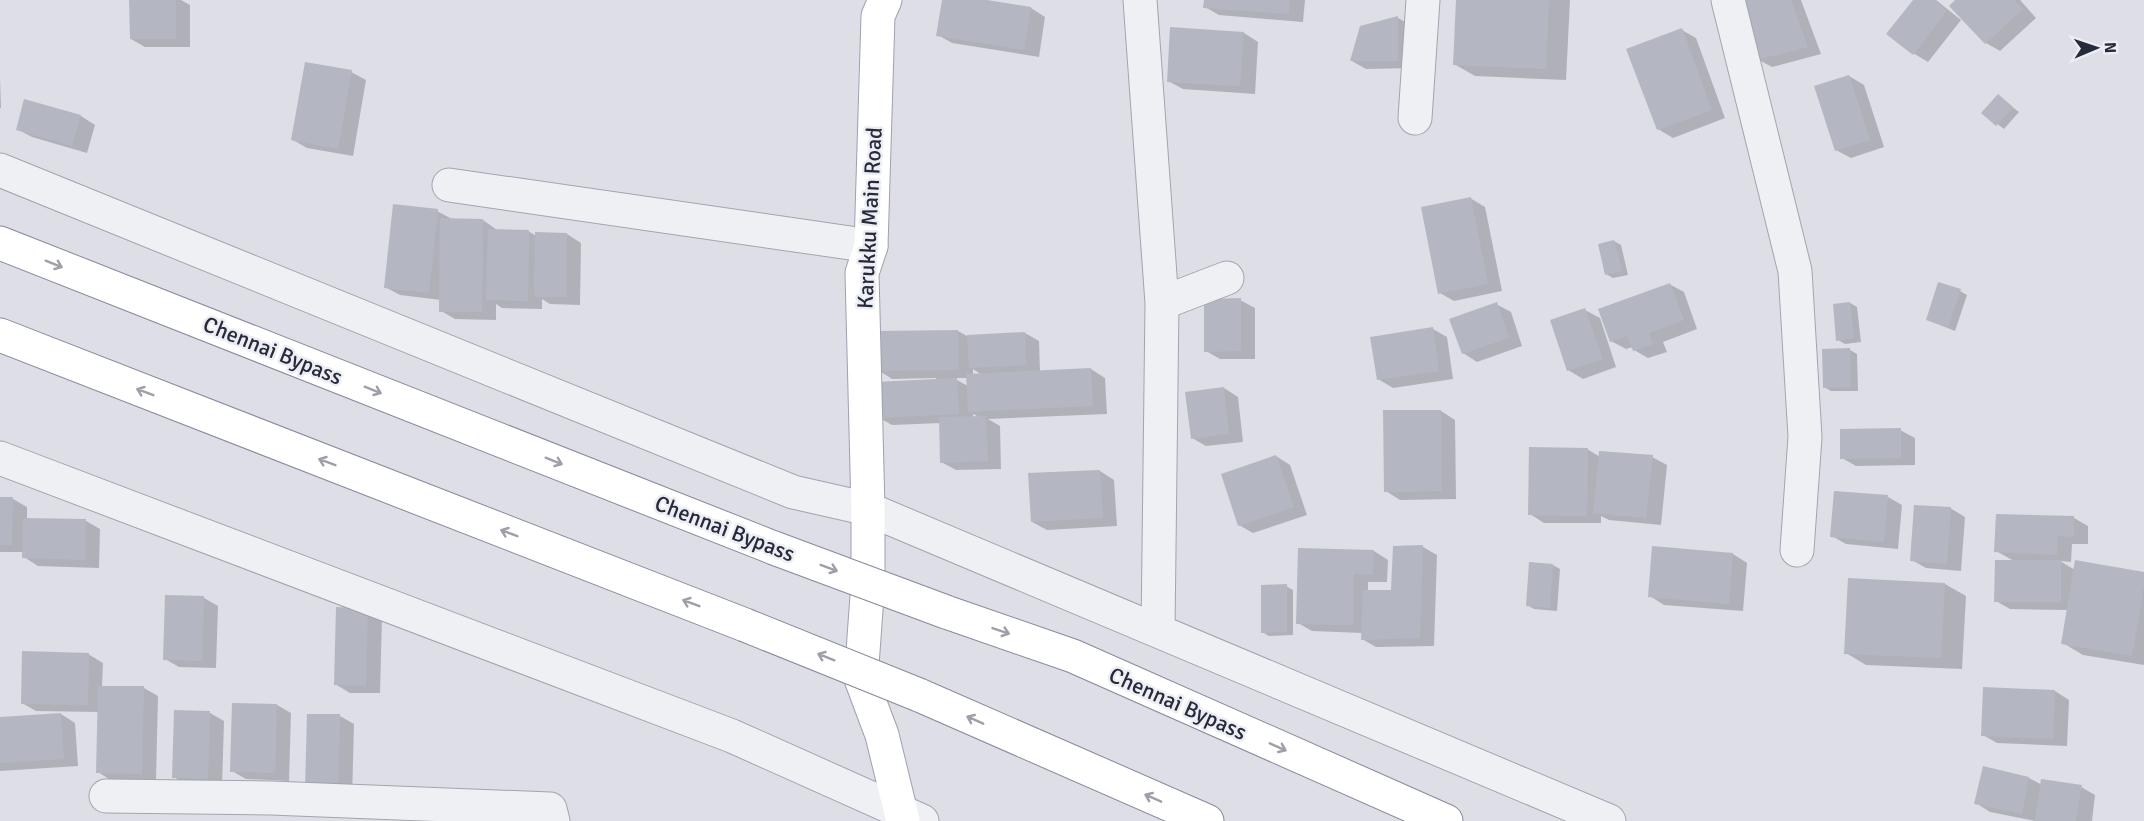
<svg xmlns="http://www.w3.org/2000/svg" width="2144" height="821" font-family="Signika,sans-serif">
	<rect width="100%" height="100%" fill="#dddee6"/>
	<!-- shadow -->
	<path fill="#0003" fill-rule="evenodd" d="M 131,0 L 181,0 L 190,5 L 190,47 L 145,47 L 131,39 Z
		M 944,0 L 977,0 L 1031,8 L 1045,17 L 1039,57 L 952,43 L 938,35 Z
		M 1205,0 L 1305,0 L 1303,22 L 1219,15 L 1205,7 Z
		M 1458,0 L 1570,0 L 1566,80 L 1475,76 L 1454,64 Z
		M 1742,0 L 1801,0 L 1821,54 L 1772,67 L 1757,59 Z
		M 1915,0 L 1936,0 L 1961,20 L 1928,62 L 1913,53 Z
		M 1957,0 L 2020,0 L 2036,18 L 2000,51 L 1986,43 Z
		M 1398,18 L 1412,26 L 1412,68 L 1366,69 L 1352,61 Z
		M 1682,30 L 1696,38 L 1725,118 L 1673,138 L 1658,129 Z
		M 1244,33 L 1258,42 L 1255,94 L 1183,89 L 1168,81 Z
		M 351,72 L 366,80 L 353,156 L 307,148 L 293,140 Z
		M 1849,76 L 1864,85 L 1884,147 L 1851,158 L 1836,150 Z
		M 0,77 L 1,108 L 0,108 Z
		M 1998,96 L 2019,112 L 2004,129 L 1983,113 Z
		M 25,101 L 81,116 L 95,125 L 87,153 L 32,137 L 17,129 Z
		M 1470,198 L 1485,207 L 1502,291 L 1454,301 L 1440,293 Z
		M 437,211 L 452,219 L 483,220 L 497,230 L 528,231 L 536,236 L 567,234 L 581,243 L 580,305 L 550,304 L 542,299 L 542,309 L 502,308 L 496,304 L 496,320 L 455,319 L 441,311 L 441,300 L 400,295 L 385,287 Z
		M 1614,241 L 1621,245 L 1628,275 L 1613,278 L 1606,274 Z
		M 1669,284 L 1684,292 L 1697,329 L 1663,342 L 1667,352 L 1648,358 L 1634,350 L 1633,347 L 1626,349 L 1611,341 Z
		M 1960,291 L 1967,295 L 1955,331 L 1928,320 Z
		M 1240,300 L 1255,308 L 1255,359 L 1220,359 L 1206,351 Z
		M 1850,303 L 1857,307 L 1861,342 L 1845,344 L 1838,340 Z
		M 1496,304 L 1511,312 L 1522,346 L 1477,362 L 1463,353 Z
		M 1585,310 L 1600,318 L 1616,367 L 1583,379 L 1568,370 Z
		M 1433,329 L 1447,337 L 1453,379 L 1393,388 L 1378,379 Z
		M 958,331 L 967,336 L 1025,333 L 1039,341 L 1040,372 L 1091,369 L 1105,378 L 1107,414 L 988,419 L 1000,426 L 1001,469 L 956,470 L 941,462 L 941,423 L 892,425 L 878,417 L 936,381 L 936,378 L 892,379 L 878,370 ZM 973,369 L 982,375 L 973,375 ZM 953,378 L 967,378 L 968,386 ZM 973,414 L 981,418 L 973,418 Z
		M 1850,350 L 1857,354 L 1858,391 L 1831,391 L 1824,387 Z
		M 1224,388 L 1238,397 L 1243,442 L 1206,446 L 1192,438 Z
		M 1441,411 L 1455,420 L 1456,499 L 1400,500 L 1386,491 Z
		M 1900,430 L 1915,438 L 1915,465 L 1856,466 L 1842,458 Z
		M 1587,449 L 1600,457 L 1652,457 L 1667,465 L 1661,525 L 1609,520 L 1601,516 L 1601,523 L 1544,523 L 1530,514 Z
		M 1276,456 L 1290,465 L 1307,515 L 1253,533 L 1239,525 Z
		M 1100,471 L 1114,480 L 1117,526 L 1047,530 L 1032,522 Z
		M 1888,497 L 1902,505 L 1898,549 L 1846,544 L 1832,536 Z
		M 0,498 L 13,499 L 27,507 L 27,520 L 86,521 L 100,529 L 99,568 L 38,566 L 24,557 L 24,552 L 0,552 Z
		M 1950,508 L 1965,517 L 1961,571 L 1926,568 L 1912,560 Z
		M 2074,518 L 2088,526 L 2088,544 L 2072,544 L 2071,562 L 2060,561 L 2075,570 L 2144,574 L 2144,665 L 2083,655 L 2063,643 L 2068,610 L 2010,609 L 1996,601 L 2014,561 L 1996,551 Z
		M 1423,547 L 1437,555 L 1434,646 L 1376,647 L 1362,639 L 1362,633 L 1312,631 L 1298,623 L 1374,551 L 1388,560 L 1387,582 L 1368,582 L 1368,592 L 1392,592 Z
		M 1733,554 L 1747,563 L 1743,611 L 1664,605 L 1650,596 Z
		M 1553,565 L 1560,569 L 1557,611 L 1534,609 L 1527,605 Z
		M 1850,579 L 1945,584 L 1966,596 L 1962,669 L 1866,665 L 1846,653 Z
		M 1286,586 L 1293,590 L 1293,635 L 1269,636 L 1262,632 Z
		M 167,597 L 204,598 L 218,606 L 216,668 L 179,667 L 165,659 Z
		M 367,609 L 382,617 L 380,693 L 350,693 L 335,684 Z
		M 88,654 L 103,663 L 102,687 L 144,688 L 158,696 L 156,781 L 112,781 L 98,772 L 99,712 L 36,711 L 22,703 Z
		M 1985,688 L 2055,691 L 2069,700 L 2067,746 L 1997,743 L 1983,735 Z
		M 277,705 L 291,713 L 289,781 L 246,779 L 232,771 Z
		M 210,713 L 224,721 L 222,787 L 188,786 L 174,777 Z
		M 61,714 L 75,723 L 78,766 L 0,771 L 0,718 Z
		M 340,716 L 354,724 L 352,799 L 321,798 Z
		M 1984,768 L 2029,778 L 2042,785 L 2081,787 L 2095,795 L 2092,821 L 2035,821 L 1990,812 L 1976,803 Z"/>
	<!-- building -->
	<path fill="#b4b7c2" d="M 129,0 L 176,0 L 176,39 L 130,39 Z
		M 942,0 L 987,0 L 1031,7 L 1024,50 L 936,36 Z
		M 1204,0 L 1290,0 L 1289,14 L 1203,8 Z
		M 1456,0 L 1549,0 L 1546,69 L 1453,65 Z
		M 1740,0 L 1791,0 L 1808,47 L 1756,60 Z
		M 1913,0 L 1934,0 L 1947,11 L 1913,55 L 1886,34 Z
		M 1955,0 L 2014,0 L 2023,9 L 1985,44 L 1949,6 Z
		M 1398,16 L 1398,61 L 1350,61 L 1360,26 Z
		M 1170,27 L 1244,32 L 1240,86 L 1167,82 Z
		M 1682,28 L 1712,110 L 1657,130 L 1626,49 Z
		M 305,62 L 352,70 L 338,149 L 291,140 Z
		M 1849,75 L 1870,140 L 1835,151 L 1814,86 Z
		M 1998,94 L 2013,107 L 1996,126 L 1981,113 Z
		M 24,99 L 81,115 L 72,146 L 16,130 Z
		M 1471,197 L 1488,284 L 1438,294 L 1421,207 Z
		M 393,204 L 438,209 L 429,293 L 384,288 Z
		M 440,218 L 483,219 L 482,312 L 439,312 Z
		M 488,229 L 529,230 L 528,301 L 486,300 Z
		M 535,232 L 567,233 L 566,297 L 534,297 Z
		M 1614,240 L 1622,271 L 1605,275 L 1598,244 Z
		M 1938,282 L 1961,289 L 1948,328 L 1926,320 Z
		M 1670,283 L 1684,320 L 1649,333 L 1653,344 L 1633,351 L 1627,336 L 1610,342 L 1598,309 Z
		M 1241,298 L 1241,351 L 1204,352 L 1204,299 Z
		M 1497,302 L 1509,338 L 1462,354 L 1449,319 Z
		M 1850,302 L 1854,338 L 1836,341 L 1833,304 Z
		M 1585,308 L 1603,359 L 1567,371 L 1550,320 Z
		M 1433,327 L 1439,371 L 1377,380 L 1370,337 Z
		M 958,330 L 959,370 L 876,371 L 876,331 Z
		M 1025,332 L 1026,365 L 969,368 L 967,335 Z
		M 1850,348 L 1851,387 L 1823,388 L 1822,349 Z
		M 1091,368 L 1093,406 L 968,412 L 966,374 Z
		M 957,378 L 959,414 L 876,418 L 875,382 Z
		M 1224,387 L 1229,434 L 1191,439 L 1185,392 Z
		M 1383,410 L 1441,410 L 1442,491 L 1384,492 Z
		M 986,416 L 988,461 L 940,463 L 939,417 Z
		M 1901,428 L 1901,458 L 1840,459 L 1840,429 Z
		M 1529,447 L 1588,448 L 1587,516 L 1528,515 Z
		M 1599,451 L 1653,455 L 1646,518 L 1593,513 Z
		M 1276,455 L 1294,507 L 1238,526 L 1221,474 Z
		M 1100,470 L 1103,518 L 1031,522 L 1028,473 Z
		M 1834,491 L 1888,495 L 1884,542 L 1830,537 Z
		M 0,497 L 13,497 L 12,545 L 0,545 Z
		M 1914,505 L 1951,507 L 1947,564 L 1910,561 Z
		M 1996,514 L 2074,516 L 2074,537 L 2058,536 L 2057,555 L 1994,552 Z
		M 23,518 L 86,519 L 85,560 L 22,558 Z
		M 1423,545 L 1420,638 L 1361,640 L 1363,590 L 1391,590 L 1393,546 Z
		M 1652,546 L 1733,553 L 1729,604 L 1648,597 Z
		M 1298,548 L 1374,550 L 1373,575 L 1354,574 L 1353,625 L 1296,624 Z
		M 1995,560 L 2061,560 L 2061,602 L 1994,602 Z
		M 2075,560 L 2144,572 L 2144,585 L 2132,656 L 2061,644 Z
		M 1529,562 L 1553,564 L 1550,608 L 1526,606 Z
		M 1848,578 L 1945,583 L 1941,658 L 1844,654 Z
		M 1287,584 L 1287,632 L 1261,633 L 1261,585 Z
		M 165,595 L 204,596 L 202,661 L 163,660 Z
		M 336,607 L 368,608 L 366,686 L 334,685 Z
		M 22,651 L 89,653 L 88,705 L 21,704 Z
		M 98,686 L 144,686 L 142,774 L 96,773 Z
		M 1983,687 L 2055,690 L 2053,739 L 1981,736 Z
		M 232,703 L 277,704 L 275,773 L 230,772 Z
		M 174,710 L 210,711 L 208,779 L 172,778 Z
		M 61,713 L 64,759 L 0,763 L 0,717 Z
		M 307,714 L 340,714 L 338,791 L 305,791 Z
		M 1983,766 L 2029,777 L 2022,814 L 1974,804 Z
		M 2041,779 L 2082,785 L 2076,821 L 2035,821 Z"/>
	<g fill="none" stroke-linecap="round" stroke-linejoin="round">
		<!-- minor casing -->
		<g stroke="#a3a4af" stroke-width="35">
			<path id="minor" d="M 1140,0 L 1162,303 L 1158,631
				M 1728,0 L 1795,271 L 1805,437 L 1797,550
				M 1415,118 L 1423,0
				M 0,170 L 793,492 L 868,509 L 1609,821
				M 449,185 L 871,246
				M 1162,303 L 1227,278
				M 0,458 L 732,736 L 922,821
				M 106,796 L 271,798 L 550,809 L 553,821"/>
		</g>
		<!-- major casing -->
		<g stroke="#9da1b1" stroke-width="35">
			<path id="major" d="M 885,0 L 878,16 L 871,246 L 862,273 L 868,509 L 868,582 L 861,679 L 882,735 L 903,821"/>
		</g>
		<!-- highway casing -->
		<g stroke="#85899c" stroke-width="35">
			<path id="highway" d="M 0,243 L 774,548
				M 0,335 L 745,625
				M 946,612 L 1073,656 L 1446,821
				M 919,695 L 1207,821"/>
		</g>
		<!-- minor -->
		<use href="#minor" stroke="#eff0f4" stroke-width="33"/>
		<!-- major -->
		<use href="#major" stroke="#fff" stroke-width="33"/>
		<!-- highway -->
		<use href="#highway" stroke="#fff" stroke-width="33"/>
		<!-- highway-bridge casing -->
		<g stroke="#85899c" stroke-width="35" stroke-linecap="butt">
			<path id="highway-bridge" d="M 774,548 L 946,612
				M 745,625 L 919,695"/>
		</g>
		<!-- highway-bridge -->
		<use href="#highway-bridge" stroke="#fff" stroke-width="33"/>
	</g>
	<!-- one-way arrows -->
	<defs><path id="oneway-shaft" d="M-6 0H5M1.5-3L5.5 0L1.5 3" fill="none" stroke-width="1.6" stroke-linecap="round" stroke-linejoin="round" transform="scale(1.5)"/></defs>
	<g stroke="#9e9fa7">
		<use href="#oneway-shaft" transform="translate(54 264) rotate(22)"/>
		<use href="#oneway-shaft" transform="translate(373 390) rotate(22)"/>
		<use href="#oneway-shaft" transform="translate(145 392) rotate(-159)"/>
		<use href="#oneway-shaft" transform="translate(554 461) rotate(22)"/>
		<use href="#oneway-shaft" transform="translate(327 462) rotate(-159)"/>
		<use href="#oneway-shaft" transform="translate(509 533) rotate(-159)"/>
		<use href="#oneway-shaft" transform="translate(829 568) rotate(20)"/>
		<use href="#oneway-shaft" transform="translate(691 603) rotate(-159)"/>
		<use href="#oneway-shaft" transform="translate(1001 631) rotate(19)"/>
		<use href="#oneway-shaft" transform="translate(826 657) rotate(-158)"/>
		<use href="#oneway-shaft" transform="translate(975 720) rotate(-156)"/>
		<use href="#oneway-shaft" transform="translate(1278 747) rotate(24)"/>
		<use href="#oneway-shaft" transform="translate(1153 798) rotate(-156)"/>
	</g>
	<g text-anchor="middle" stroke-width="5" stroke-linejoin="round" paint-order="stroke">
		<!-- street labels -->
		<g font-size="22" fill="#272a3b" stroke="#eceef4">
			<text transform="translate(869 218) rotate(-87)" y="8">Karukku Main Road</text>
			<text transform="translate(273 350) rotate(22)" y="8">Chennai Bypass</text>
			<text transform="translate(725 528) rotate(21)" y="8">Chennai Bypass</text>
			<text transform="translate(1178 703) rotate(24)" y="8">Chennai Bypass</text>
		</g>
	</g>
	<!-- north arrow -->
	<g transform="translate(2096 48) rotate(88)" stroke="#eceef4" stroke-width="4.5" paint-order="stroke">
	<path d="M0-4.5L10 22L0 15L-10 22Z" fill="#272a3b"/>
	<text y="-9" font-size="16" font-weight="bold" text-anchor="middle" fill="#272a3b">N</text>
	</g>
</svg>
